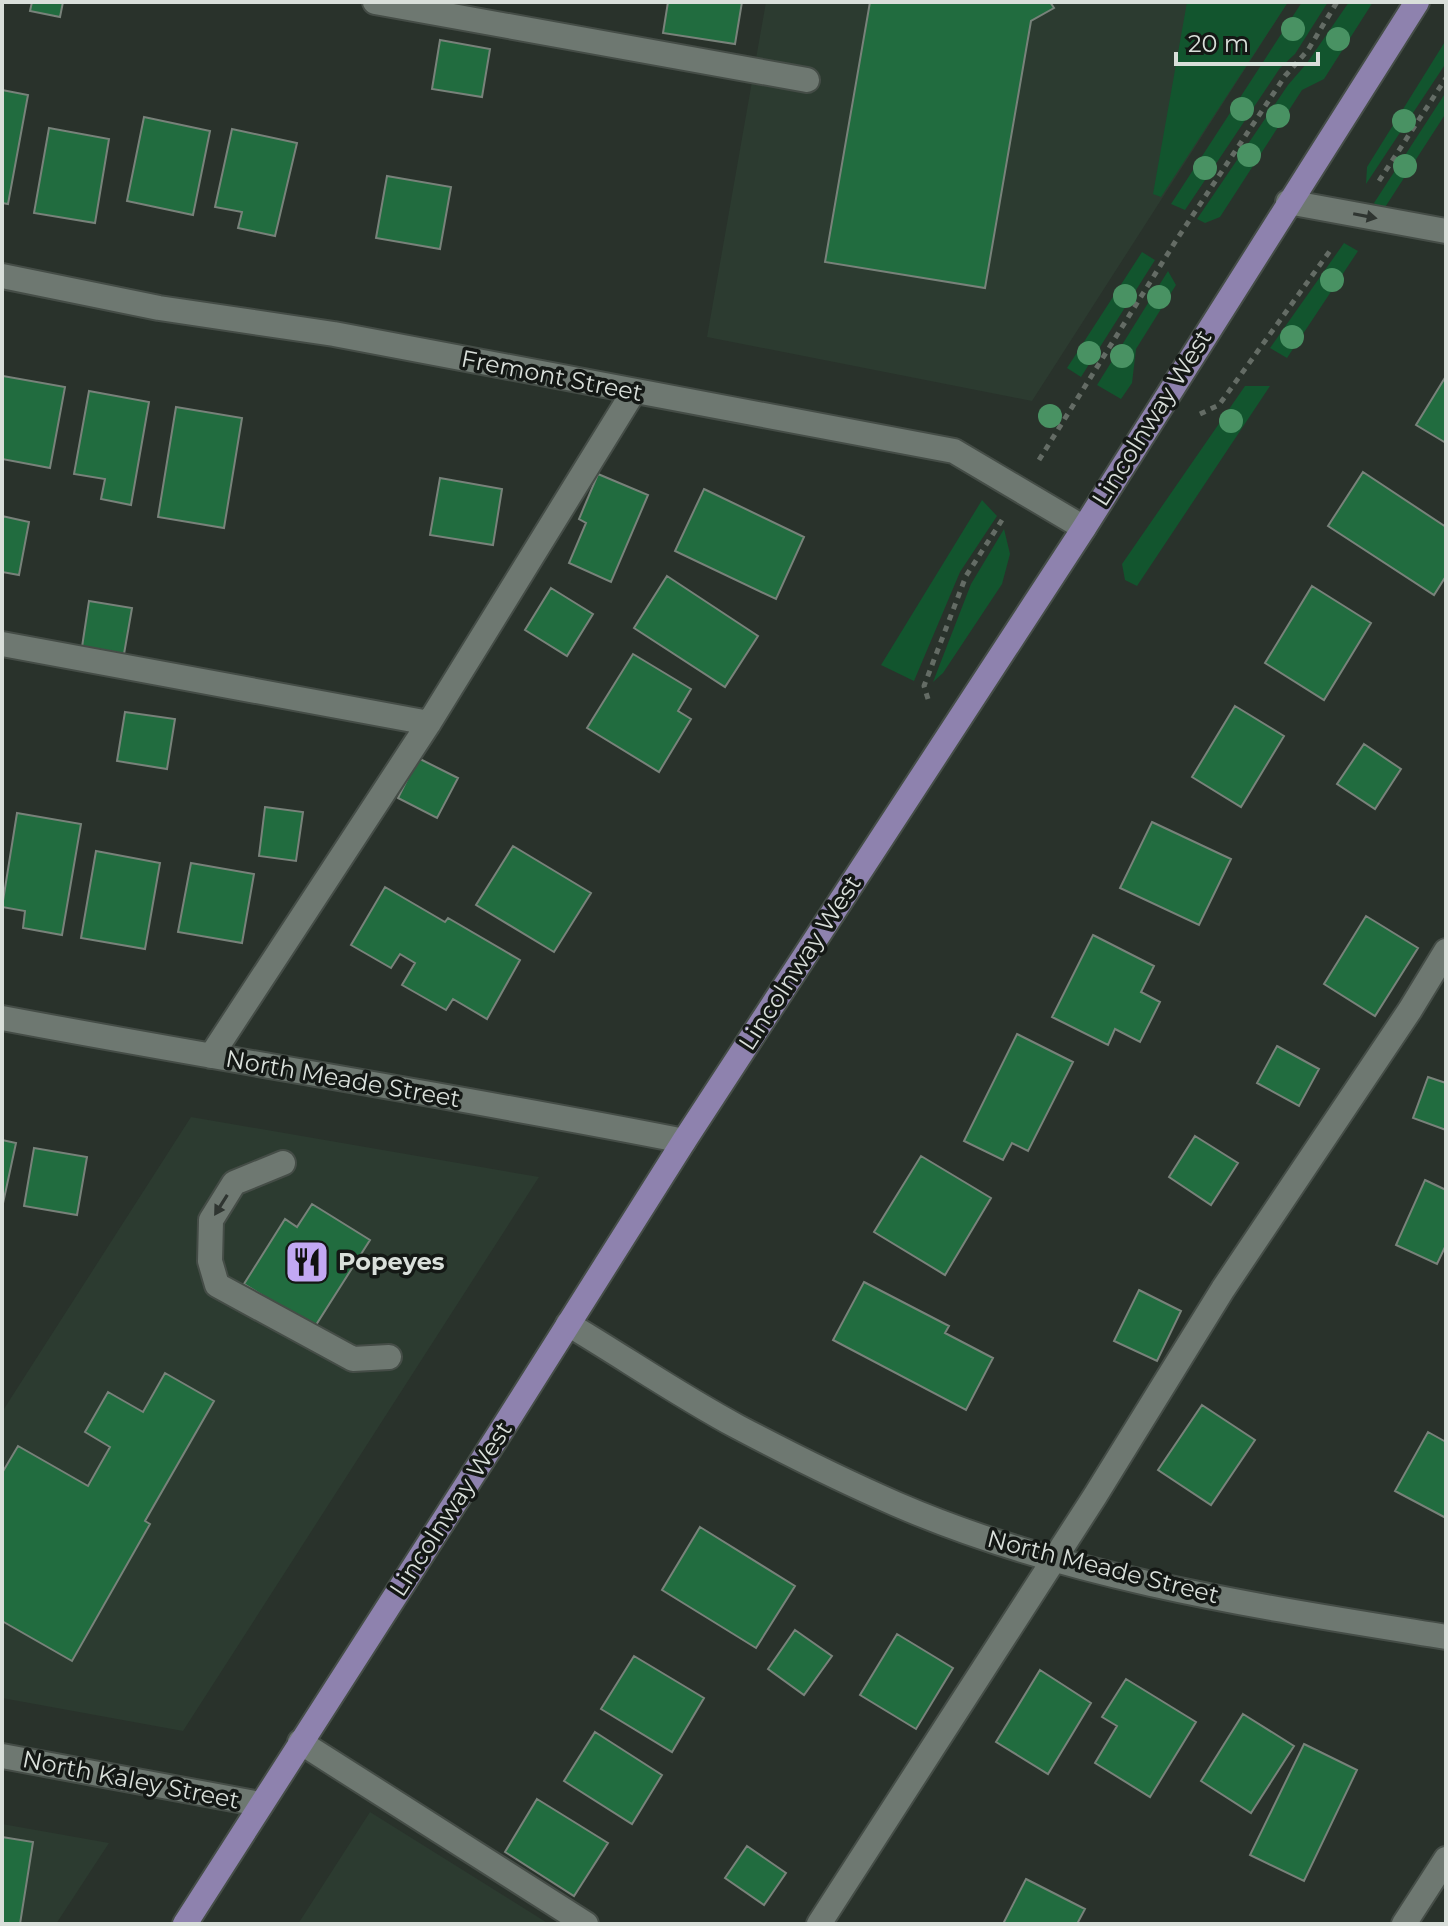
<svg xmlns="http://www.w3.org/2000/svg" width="1448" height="1926" font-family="Montserrat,sans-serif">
	<rect width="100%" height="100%" fill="#29322b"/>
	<!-- built -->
	<path fill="#2c3b30" d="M 766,2 L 1288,2 L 1032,401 L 707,337 Z
		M 191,1117 L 539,1177 L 183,1731 L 2,1698 L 2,1412 Z
		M 370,1812 L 549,1924 L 298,1924 Z
		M 2,1824 L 109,1843 L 56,1924 L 2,1924 Z"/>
	<!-- green -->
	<path fill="#12552e" d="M 1187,2 L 1288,2 L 1161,197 L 1153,194 Z
		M 1302,2 L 1328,2 L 1295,54 L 1280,68 L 1185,210 L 1171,204 Z
		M 1349,2 L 1373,2 L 1324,79 L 1302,90 L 1220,217 L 1205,223 L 1197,219 L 1288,85 L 1307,63 Z
		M 1446,40 L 1446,63 L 1366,184 L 1367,167 Z
		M 1446,92 L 1446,113 L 1382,212 L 1374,203 Z
		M 1344,243 L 1358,251 L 1287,358 L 1270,348 Z
		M 1142,252 L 1155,260 L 1081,377 L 1067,368 Z
		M 1168,271 L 1176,285 L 1136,349 L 1132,383 L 1121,399 L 1097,385 Z
		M 1245,386 L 1270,386 L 1137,586 L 1125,580 L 1122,564 Z
		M 982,500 L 997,516 L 960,572 L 914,681 L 881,665 Z
		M 1004,529 L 1010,554 L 1002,584 L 943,673 L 933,682 L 971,584 Z"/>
	<!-- building -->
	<path fill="#216c3f" stroke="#78827a" stroke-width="2" d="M 32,2 L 63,2 L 60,17 L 30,11 Z
		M 668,2 L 742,2 L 735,44 L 663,33 Z
		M 870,2 L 1050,2 L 1054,8 L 1031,21 L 985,288 L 825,262 Z
		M 440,40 L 490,49 L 482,97 L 432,89 Z
		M 2,90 L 28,95 L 8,204 L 2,203 Z
		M 144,117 L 210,131 L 193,215 L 127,201 Z
		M 49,128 L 109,139 L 95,223 L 34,213 Z
		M 232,129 L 297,143 L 275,236 L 238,228 L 242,212 L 215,207 Z
		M 387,176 L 451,187 L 440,249 L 376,238 Z
		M 3,376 L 65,387 L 50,468 L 2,459 Z
		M 1446,376 L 1446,443 L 1416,425 Z
		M 89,391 L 149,402 L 131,505 L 101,499 L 105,479 L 74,474 Z
		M 176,407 L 242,418 L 224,528 L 158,517 Z
		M 1363,472 L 1446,527 L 1446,576 L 1434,595 L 1328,526 Z
		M 598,474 L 648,495 L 611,582 L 569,563 L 586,523 L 579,519 Z
		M 440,478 L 502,489 L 493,545 L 430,535 Z
		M 704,489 L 804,537 L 776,599 L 675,551 Z
		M 2,516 L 29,522 L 19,575 L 2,572 Z
		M 667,576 L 758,636 L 725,687 L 634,628 Z
		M 1312,586 L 1371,623 L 1324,700 L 1265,663 Z
		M 551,588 L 593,614 L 567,656 L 525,630 Z
		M 89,601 L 132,608 L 124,654 L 82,647 Z
		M 633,654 L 691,689 L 678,711 L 691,719 L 659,772 L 587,728 Z
		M 1235,706 L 1284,736 L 1241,807 L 1192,777 Z
		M 125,712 L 175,719 L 167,769 L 117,761 Z
		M 1364,744 L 1401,769 L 1375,809 L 1337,784 Z
		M 418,758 L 458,778 L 437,818 L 398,798 Z
		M 265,807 L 303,812 L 296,861 L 259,856 Z
		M 17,813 L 81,824 L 62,935 L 23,928 L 25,911 L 2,907 Z
		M 1152,822 L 1231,859 L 1199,925 L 1120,888 Z
		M 513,846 L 591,893 L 554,952 L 476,905 Z
		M 96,851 L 160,863 L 145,949 L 81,938 Z
		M 191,863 L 254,874 L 242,943 L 178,932 Z
		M 385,887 L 445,922 L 448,918 L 520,960 L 487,1019 L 453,999 L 446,1010 L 402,985 L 415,963 L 400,954 L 391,968 L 351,945 Z
		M 1366,916 L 1418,948 L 1375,1016 L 1324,984 Z
		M 1093,935 L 1154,966 L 1141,992 L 1160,1002 L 1140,1042 L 1115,1029 L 1108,1045 L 1052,1017 Z
		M 1017,1034 L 1073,1062 L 1028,1151 L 1012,1143 L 1003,1160 L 964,1141 Z
		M 1277,1046 L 1319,1069 L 1299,1106 L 1257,1083 Z
		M 1428,1077 L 1446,1083 L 1446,1130 L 1413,1118 Z
		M 1195,1136 L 1238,1163 L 1211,1205 L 1169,1177 Z
		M 2,1140 L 16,1143 L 2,1208 Z
		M 34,1148 L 87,1157 L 77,1215 L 24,1206 Z
		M 921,1156 L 991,1198 L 945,1275 L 874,1232 Z
		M 1425,1180 L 1446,1190 L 1446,1245 L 1437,1264 L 1396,1245 Z
		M 312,1204 L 370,1240 L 314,1328 L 244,1284 L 285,1219 L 297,1227 Z
		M 864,1282 L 949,1326 L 945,1333 L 993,1358 L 966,1410 L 833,1340 Z
		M 1139,1290 L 1181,1311 L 1157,1361 L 1114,1341 Z
		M 165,1373 L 214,1401 L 145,1521 L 150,1524 L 72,1661 L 2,1621 L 2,1473 L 18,1446 L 88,1486 L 110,1447 L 85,1432 L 108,1392 L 143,1412 Z
		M 1202,1405 L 1255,1440 L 1211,1505 L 1158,1470 Z
		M 1428,1432 L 1446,1442 L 1446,1518 L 1395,1491 Z
		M 700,1527 L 795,1586 L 756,1648 L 662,1590 Z
		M 795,1630 L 832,1656 L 804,1695 L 768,1669 Z
		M 897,1634 L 953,1668 L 916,1729 L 860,1695 Z
		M 634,1656 L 704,1698 L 672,1752 L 601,1709 Z
		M 1040,1670 L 1091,1703 L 1048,1774 L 996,1742 Z
		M 1126,1679 L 1196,1722 L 1150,1797 L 1095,1763 L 1117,1726 L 1102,1717 Z
		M 1243,1714 L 1294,1746 L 1251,1813 L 1201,1781 Z
		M 595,1732 L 662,1775 L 632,1824 L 564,1781 Z
		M 1304,1744 L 1357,1770 L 1304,1881 L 1250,1855 Z
		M 537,1799 L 608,1843 L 574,1896 L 505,1852 Z
		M 2,1837 L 33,1842 L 20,1924 L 2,1924 Z
		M 747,1846 L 786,1873 L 764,1905 L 725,1878 Z
		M 1026,1879 L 1085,1909 L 1077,1924 L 1003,1924 Z"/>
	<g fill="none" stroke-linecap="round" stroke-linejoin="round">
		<!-- minor casing -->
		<g stroke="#454d47" stroke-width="28">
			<path id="minor" d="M 375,2 L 807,80
				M 1288,202 L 1446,231
				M 2,276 L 159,308 L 334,334 L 954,451 L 1084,528
				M 2,644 L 429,723
				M 2,1018 C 229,1061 457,1096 684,1141
				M 211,1056 L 429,723 L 634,391
				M 283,1163 L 234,1183 L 211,1220 L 210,1261 L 217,1285 L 353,1359 L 389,1357
				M 568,1324 C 625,1358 680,1396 738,1427 C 789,1454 843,1481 896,1504 C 1069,1579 1261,1607 1446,1637
				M 300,1742 L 586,1924
				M 2,1756 L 260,1804
				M 819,1924 L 1095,1496 L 1223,1289 L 1410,1010 L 1446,951
				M 1404,1924 L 1446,1859"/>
		</g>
		<!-- major casing -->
		<g stroke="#454d47" stroke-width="28">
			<path id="major" d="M 185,1924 L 501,1431 L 684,1141 L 1084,528 L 1417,2"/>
		</g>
		<!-- path -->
		<path stroke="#646c65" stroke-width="5" stroke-dasharray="6 6" stroke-linecap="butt" d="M 1379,181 L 1446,78
			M 1200,414 L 1219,405 L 1332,248
			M 1039,460 L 1177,239 L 1285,76 L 1308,50 L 1337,2
			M 928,699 L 924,686 L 966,576 L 1002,520"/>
		<!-- minor -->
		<use href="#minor" stroke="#6e7871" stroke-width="24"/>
		<!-- major -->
		<use href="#major" stroke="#8e82ae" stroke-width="24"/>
	</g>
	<!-- trees -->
	<g fill="#499263">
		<circle cx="1293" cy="29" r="12"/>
		<circle cx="1338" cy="39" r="12"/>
		<circle cx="1242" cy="109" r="12"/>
		<circle cx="1278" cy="116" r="12"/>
		<circle cx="1404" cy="121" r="12"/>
		<circle cx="1249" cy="155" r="12"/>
		<circle cx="1405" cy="166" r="12"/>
		<circle cx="1205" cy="168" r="12"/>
		<circle cx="1332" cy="280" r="12"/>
		<circle cx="1125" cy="296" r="12"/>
		<circle cx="1159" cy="297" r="12"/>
		<circle cx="1292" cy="337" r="12"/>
		<circle cx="1089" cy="353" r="12"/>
		<circle cx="1122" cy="356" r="12"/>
		<circle cx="1050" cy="416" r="12"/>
		<circle cx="1231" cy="421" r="12"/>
	</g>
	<!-- one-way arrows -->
	<defs><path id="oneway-solid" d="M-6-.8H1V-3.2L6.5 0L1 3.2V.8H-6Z" transform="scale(2)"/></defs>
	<g fill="#2f3531">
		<use href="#oneway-solid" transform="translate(1365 216) rotate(11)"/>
		<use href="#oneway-solid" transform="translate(221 1205) rotate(122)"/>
	</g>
	<!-- icons -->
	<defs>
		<g id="restaurant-square" transform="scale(2.3)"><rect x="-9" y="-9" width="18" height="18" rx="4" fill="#c2a8f3" stroke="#141815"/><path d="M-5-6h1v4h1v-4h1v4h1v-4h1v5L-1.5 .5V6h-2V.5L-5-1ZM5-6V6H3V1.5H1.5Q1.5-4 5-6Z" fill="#111"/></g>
	</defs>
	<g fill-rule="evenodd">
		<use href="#restaurant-square" x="307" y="1262"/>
	</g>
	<g text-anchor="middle" stroke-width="7" stroke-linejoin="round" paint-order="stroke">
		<!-- street labels -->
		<g font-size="24" fill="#d9dfda" stroke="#141815">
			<text transform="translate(552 376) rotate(11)" y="8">Fremont Street</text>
			<text transform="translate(1152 418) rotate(-58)" y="8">Lincolnway West</text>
			<text transform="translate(800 963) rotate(-57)" y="8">Lincolnway West</text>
			<text transform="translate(343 1079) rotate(10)" y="8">North Meade Street</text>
			<text transform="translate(451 1509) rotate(-57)" y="8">Lincolnway West</text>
			<text transform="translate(1103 1567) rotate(14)" y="8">North Meade Street</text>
			<text transform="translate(131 1780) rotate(11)" y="8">North Kaley Street</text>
		</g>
		<!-- poi labels -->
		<g font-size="24" font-weight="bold" fill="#d9dfda" stroke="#141815" text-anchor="start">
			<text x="338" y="1270">Popeyes</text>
		</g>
	</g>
	<!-- border -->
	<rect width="1448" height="1926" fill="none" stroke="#d9dfda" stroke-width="8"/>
	<!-- scale -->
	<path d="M1176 52v12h142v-12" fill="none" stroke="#d9dfda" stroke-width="4"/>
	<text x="1188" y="52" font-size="24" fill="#d9dfda" stroke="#141815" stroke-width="6" paint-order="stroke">20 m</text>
</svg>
